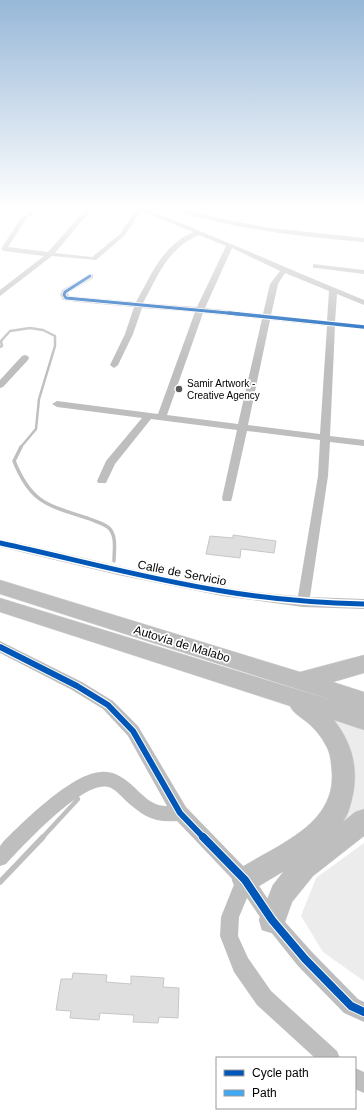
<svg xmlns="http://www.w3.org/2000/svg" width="364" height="1117" font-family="Arial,sans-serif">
	<rect width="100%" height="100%" fill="#fff"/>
	<!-- green -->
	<path fill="#ececec" d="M 321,715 L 364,728 L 364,818 L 334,831 L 351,799 Z
		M 364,843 L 364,981 L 323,952 L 301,916 L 316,878 Z"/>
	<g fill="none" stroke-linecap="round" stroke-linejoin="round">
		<!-- stream-far3 -->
		<path stroke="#bfbfbf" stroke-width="2.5" d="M 0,347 L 2,346 L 1,341 L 10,331 L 30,328 L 43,330 L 55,336 L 55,346 L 39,399 L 36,429 L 20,448"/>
		<!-- stream-far2 -->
		<path stroke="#bfbfbf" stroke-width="3.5" d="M 21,447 L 14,461 C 31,503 47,505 87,518 C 94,521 104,523 109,528 C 117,536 114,551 114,561"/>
		<!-- stream-far1 -->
		<path stroke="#bfbfbf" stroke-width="4.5" d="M 42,838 L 78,799"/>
		<!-- stream -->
		<path stroke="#bfbfbf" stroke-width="5.5" d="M 0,882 L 43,837"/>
	</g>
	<!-- building -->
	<path fill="#dfdfdf" stroke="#c7c7c7" d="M 233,535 L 276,541 L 274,553 L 241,549 L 240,558 L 206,554 L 210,536 L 233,538 Z
		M 73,973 L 107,975 L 106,982 L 131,984 L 131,976 L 164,978 L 163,987 L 179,988 L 178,1018 L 159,1017 L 158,1023 L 133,1022 L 134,1015 L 100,1013 L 99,1020 L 70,1018 L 71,1011 L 56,1010 L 61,979 L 72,979 Z"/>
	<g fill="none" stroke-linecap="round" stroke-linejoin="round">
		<!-- highway casing -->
		<g stroke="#dbdbdb" stroke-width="1">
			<path id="highway" d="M 0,580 L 300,672 L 364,655 L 364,673 L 333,682 L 364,692 L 364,730 L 334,720 C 353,744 359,770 352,799 C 350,807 348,815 343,822 L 355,812 L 364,809 L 364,836 L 313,876 L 292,902 L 282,930 L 272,933 L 262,930 L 259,920 L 273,885 L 284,871 L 254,889 L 245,893 L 236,889 L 232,880 L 236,871 C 273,846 335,827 332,773 C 331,763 331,753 325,744 C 321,736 314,728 308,723 C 302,718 293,713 290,706 L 0,612 L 0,598 L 338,702 L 0,594 Z"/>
		</g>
		<!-- minor -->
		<path fill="#bebebe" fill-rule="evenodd" d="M 86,209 L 92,209 L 55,253 L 92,257 L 120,234 L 137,209 L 146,209 C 219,238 291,270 364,300 L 364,305 L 337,294 L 335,322 L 364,325 L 364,329 L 335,326 L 330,436 L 364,440 L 364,446 L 330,442 L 328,476 L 310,597 L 364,599 L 364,609 L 303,607 L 222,596 L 118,575 L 0,547 L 0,539 C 99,560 197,589 298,596 L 318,476 L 320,440 L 247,431 L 232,498 L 231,501 L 223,501 L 222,498 L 237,430 L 151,419 L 115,464 L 106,483 L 98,483 L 97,481 L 106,461 L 142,418 L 57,407 L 52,404 L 57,401 L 158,414 L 195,312 L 142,308 L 133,334 L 118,365 L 114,368 L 110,365 L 125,334 L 134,307 L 77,302 L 63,300 L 60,295 L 62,290 L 90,274 L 93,274 L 93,278 L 68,293 L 69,296 L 136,302 C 152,274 161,247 193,232 L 141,211 L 124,236 L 96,260 L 52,256 L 0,296 L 0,290 L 44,256 L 4,251 L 1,249 L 21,218 L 26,219 L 8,247 L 48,252 ZM 199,235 L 226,246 L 197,307 L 143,303 C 159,274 167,249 199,235 ZM 232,248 L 280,271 L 270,284 L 263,314 L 205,308 ZM 285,273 L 329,291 L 327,321 L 271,315 L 278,284 ZM 203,313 L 262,319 L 238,424 L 167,415 ZM 270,320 L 327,326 L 320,434 L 248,425 Z
			M 174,209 L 183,209 L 223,219 L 270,228 L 364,238 L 364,242 C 311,238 258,232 206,219 C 196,217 182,215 174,209 Z
			M 313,264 L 364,270 L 364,274 L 316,268 L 313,268 Z
			M 25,355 L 28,356 L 29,358 L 28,360 L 3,387 L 0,388 L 0,380 L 22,356 Z
			M 0,641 L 82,682 L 113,701 L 138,726 L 186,807 L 251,874 L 278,914 L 312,952 L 358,999 L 364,1002 L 364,1022 L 344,1013 L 298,966 L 266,926 L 247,898 L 239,917 L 238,936 L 248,958 L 271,991 L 337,1051 L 340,1058 L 315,1058 L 257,1005 L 234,972 L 220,936 L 221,917 L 235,882 L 177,821 C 153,823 143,816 125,800 C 121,796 117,791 111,788 C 87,775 22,847 6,864 L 0,866 L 0,846 L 3,842 C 23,822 72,773 101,772 C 111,771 119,775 127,781 C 139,790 150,807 167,806 L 128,736 L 103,709 L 72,690 L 0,653 Z
			M 355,1068 L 364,1072 L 364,1093 L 355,1089 Z"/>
		<!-- highway -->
		<use href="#highway" fill="#bebebe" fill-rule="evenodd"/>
		<!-- quiet -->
		<path stroke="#3fa9f5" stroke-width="2.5" stroke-dasharray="4.5 2.5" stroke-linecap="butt" d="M 23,219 L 39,209"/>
		<!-- cycleway-far4 casing -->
		<g stroke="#fff" stroke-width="4.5">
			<path id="cycleway-far4" d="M 90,276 L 65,292 L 64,295 L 66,298 L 239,314"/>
		</g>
		<!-- cycleway-far3 casing -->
		<g stroke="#fff" stroke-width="5.5">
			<path id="cycleway-far3" d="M 229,313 L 364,327"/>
		</g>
		<!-- cycleway-far2 casing -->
		<g stroke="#fff" stroke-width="8">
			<path id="cycleway-far2" d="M 0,543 C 74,559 147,579 222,591 C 269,599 316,603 364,604"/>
		</g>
		<!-- cycleway-far1 casing -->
		<g stroke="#fff" stroke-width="8">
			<path id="cycleway-far1" d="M 0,647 L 77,686 L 108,705 L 133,731 L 180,813 L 204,838"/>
		</g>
		<!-- cycleway casing -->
		<g stroke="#fff" stroke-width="10">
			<path id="cycleway" d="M 203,837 L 245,880 L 272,920 L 305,959 L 351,1006 L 364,1012"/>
		</g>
		<!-- cycleway-far4 -->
		<use href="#cycleway-far4" stroke="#0057b8" stroke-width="3"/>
		<!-- cycleway-far3 -->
		<use href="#cycleway-far3" stroke="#0057b8" stroke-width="3.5"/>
		<!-- cycleway-far2 -->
		<use href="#cycleway-far2" stroke="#0057b8" stroke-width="5"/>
		<!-- cycleway-far1 -->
		<use href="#cycleway-far1" stroke="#0057b8" stroke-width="6"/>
		<!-- cycleway -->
		<use href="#cycleway" stroke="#0057b8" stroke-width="8"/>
	</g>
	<!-- sky -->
	<linearGradient id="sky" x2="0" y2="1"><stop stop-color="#97b8d8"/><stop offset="0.57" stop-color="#fff"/><stop offset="1" stop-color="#fff" stop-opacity="0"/></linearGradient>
	<rect width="364" height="365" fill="url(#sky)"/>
	<!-- markers -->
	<circle fill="#595959" stroke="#fff" stroke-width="1.5" cx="179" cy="389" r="4"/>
	<g text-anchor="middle" stroke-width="3.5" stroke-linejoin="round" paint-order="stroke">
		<!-- far-poi labels -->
		<g font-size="10" fill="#000" stroke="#fff" text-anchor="start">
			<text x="187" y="387">Samir Artwork -<tspan x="187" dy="12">Creative Agency</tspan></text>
		</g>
		<!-- street labels -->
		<g font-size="12" fill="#000" stroke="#fff">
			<text transform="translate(182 573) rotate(11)" y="4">Calle de Servicio</text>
			<text transform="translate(182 644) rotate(17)" y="4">Autovía de Malabo</text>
		</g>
	</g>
	<!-- legend -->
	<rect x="216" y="1057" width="140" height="52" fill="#ffffff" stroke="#999999"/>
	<rect x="224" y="1070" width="20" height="6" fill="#0057b8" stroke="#999999"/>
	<text x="252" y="1077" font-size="12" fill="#000000">Cycle path</text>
	<rect x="224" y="1090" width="20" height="6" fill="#3fa9f5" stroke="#999999"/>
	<text x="252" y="1097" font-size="12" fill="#000000">Path</text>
</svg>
